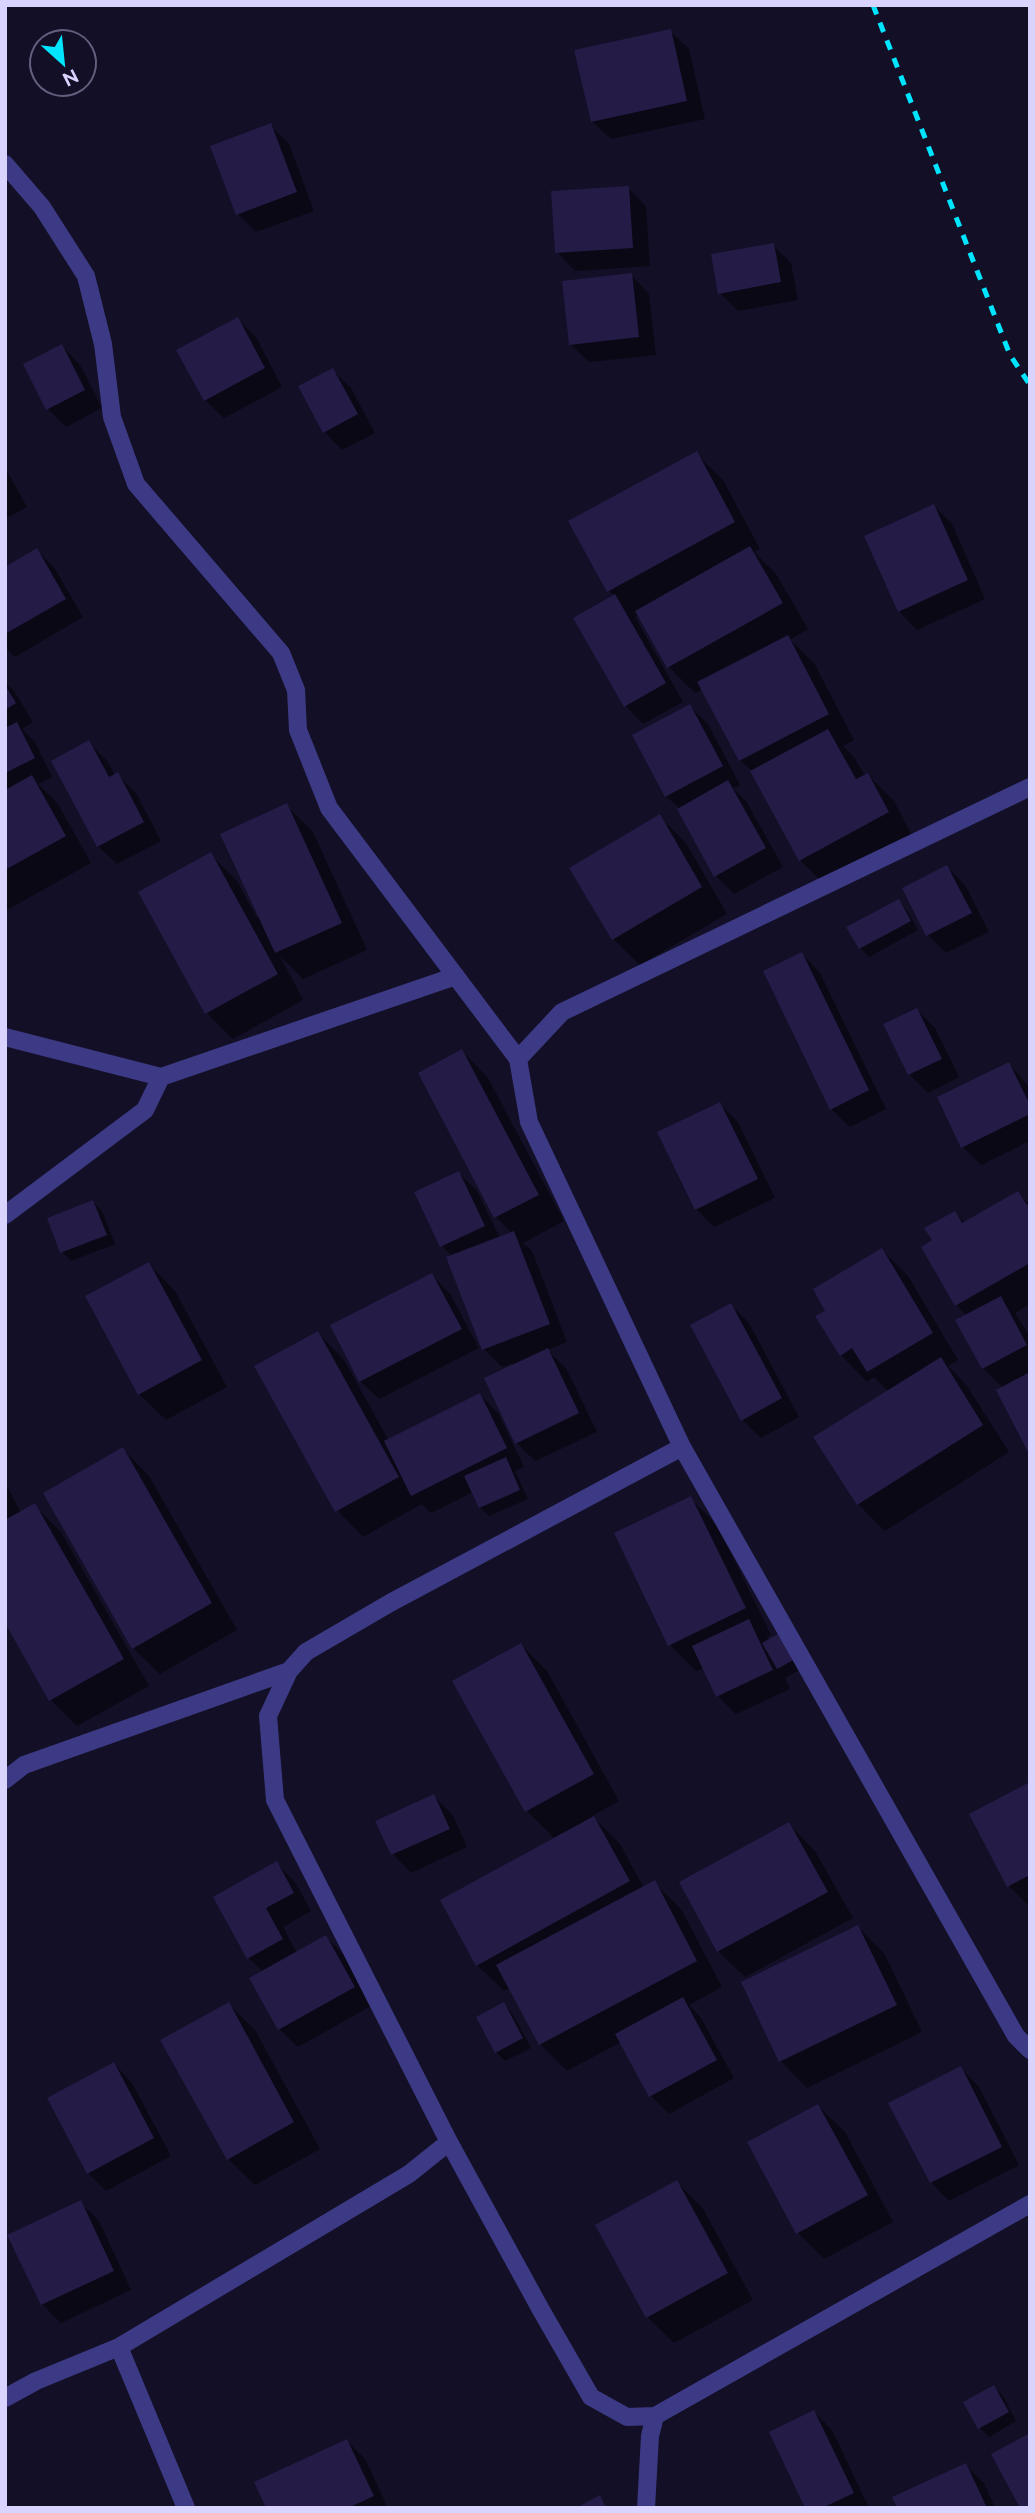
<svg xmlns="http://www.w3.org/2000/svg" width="1035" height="2513" font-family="Raleway,sans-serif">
	<rect width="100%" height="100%" fill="#130f26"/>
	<!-- shadow -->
	<path fill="#0007" d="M 670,31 L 689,49 L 705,119 L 611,139 L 592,121 Z
		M 270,125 L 289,144 L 314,211 L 256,232 L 238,214 Z
		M 628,188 L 646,206 L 650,266 L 575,271 L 557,252 Z
		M 773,245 L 791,263 L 798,300 L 738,311 L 720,293 Z
		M 631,275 L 649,294 L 656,355 L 589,362 L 570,344 Z
		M 237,319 L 256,337 L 282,387 L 224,418 L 205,400 Z
		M 62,346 L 80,365 L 102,408 L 66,427 L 48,409 Z
		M 332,370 L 351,388 L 375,433 L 342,450 L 324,431 Z
		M 696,454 L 723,480 L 760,549 L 754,552 L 776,574 L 808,629 L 790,640 L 814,663 L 854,740 L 843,746 L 854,757 L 865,776 L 868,775 L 894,801 L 914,839 L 827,887 L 800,860 L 752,771 L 740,760 L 703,689 L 695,693 L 669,667 L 639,615 L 635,617 L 683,702 L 643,724 L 625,705 L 615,596 L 609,591 Z
		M 5,467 L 27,507 L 5,519 Z
		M 934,506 L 952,524 L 985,599 L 917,630 L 899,611 Z
		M 37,550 L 55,569 L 83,617 L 15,657 L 5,647 L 5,569 Z
		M 5,682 L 14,691 L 33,722 L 22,729 L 35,742 L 52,777 L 38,784 L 58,804 L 91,863 L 5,911 Z
		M 689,706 L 708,724 L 740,785 L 733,788 L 746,801 L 783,867 L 734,894 L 716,876 L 680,809 L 666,796 Z
		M 89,743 L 107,761 L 115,775 L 117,774 L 136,793 L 161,841 L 117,864 L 98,846 Z
		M 286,805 L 313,832 L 367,950 L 303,979 L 280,956 L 303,1000 L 233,1039 L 207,1013 L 210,854 L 237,881 L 257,918 L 260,917 Z
		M 660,817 L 686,843 L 727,914 L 640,965 L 613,939 Z
		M 947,867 L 965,885 L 989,932 L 946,953 L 928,935 Z
		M 898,901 L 907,910 L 918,930 L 869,957 L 860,948 Z
		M 802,954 L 820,973 L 886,1109 L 850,1127 L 831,1109 Z
		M 917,1010 L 935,1028 L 959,1077 L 928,1093 L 909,1074 Z
		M 462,1051 L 488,1078 L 564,1221 L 523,1243 L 532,1251 L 567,1342 L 547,1350 L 566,1368 L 597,1432 L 535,1461 L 517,1443 L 513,1363 L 502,1367 L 484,1349 L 452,1256 L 442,1246 L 459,1173 L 477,1191 L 500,1238 L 512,1233 L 496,1217 Z
		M 1009,1064 L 1030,1088 L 1030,1141 L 981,1165 L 963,1147 Z
		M 720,1104 L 738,1122 L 775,1198 L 714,1227 L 696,1209 Z
		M 1018,1193 L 1030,1205 L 1030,1304 L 1015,1313 L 1030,1337 L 1030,1452 L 1003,1388 L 983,1368 L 958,1321 L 967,1316 L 956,1305 L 934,1241 L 955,1213 L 965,1224 Z
		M 93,1202 L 102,1211 L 115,1244 L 71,1261 L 62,1252 Z
		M 882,1250 L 908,1276 L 958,1360 L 948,1366 L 967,1386 L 1009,1452 L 885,1531 L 858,1504 L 889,1392 L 874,1377 L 867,1382 L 841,1355 Z
		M 149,1264 L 175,1291 L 227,1387 L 166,1420 L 139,1394 Z
		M 432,1275 L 450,1294 L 479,1348 L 379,1399 L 360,1381 Z
		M 731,1305 L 749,1323 L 799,1417 L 761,1438 L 742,1420 Z
		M 318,1333 L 344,1360 L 389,1441 L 480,1395 L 498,1413 L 524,1467 L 515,1471 L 528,1499 L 489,1516 L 480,1507 L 473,1492 L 431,1513 L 422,1504 L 363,1537 L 337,1510 Z
		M 123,1449 L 149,1476 L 237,1630 L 160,1674 L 133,1648 Z
		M 5,1482 L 21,1513 L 34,1505 L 61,1532 L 149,1686 L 77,1726 L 51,1700 L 5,1620 Z
		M 691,1499 L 717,1525 L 771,1635 L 766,1637 L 805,1667 L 785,1678 L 790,1689 L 736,1714 L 718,1696 L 704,1668 L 696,1671 L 670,1645 Z
		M 521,1645 L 547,1671 L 619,1801 L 592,1816 L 620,1844 L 644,1888 L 654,1883 L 681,1909 L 722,1987 L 689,2005 L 701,2018 L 734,2078 L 669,2114 L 651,2096 L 621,2042 L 567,2071 L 540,2044 L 510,1988 L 504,1991 L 477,1965 L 555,1839 L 527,1811 L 454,1682 Z
		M 1030,1784 L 1030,1907 L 1009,1886 Z
		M 433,1796 L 452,1814 L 467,1847 L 411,1873 L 393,1854 L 378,1822 Z
		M 789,1824 L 815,1851 L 853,1918 L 745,1977 L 718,1951 Z
		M 276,1863 L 295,1882 L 311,1911 L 283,1927 L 297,1953 L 326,1937 L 344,1955 L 373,2005 L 298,2047 L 279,2029 L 263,1972 L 249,1958 Z
		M 858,1927 L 884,1953 L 922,2032 L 807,2088 L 781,2061 L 743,1982 Z
		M 228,2004 L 255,2030 L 320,2149 L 255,2185 L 228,2159 Z
		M 503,2004 L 512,2013 L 531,2048 L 505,2061 L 496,2052 Z
		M 114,2064 L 132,2083 L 171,2156 L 106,2191 L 88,2173 Z
		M 961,2068 L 979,2087 L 1019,2165 L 949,2201 L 931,2182 Z
		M 818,2106 L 845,2132 L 893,2222 L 824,2259 L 798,2233 Z
		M 677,2182 L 703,2209 L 753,2300 L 674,2343 L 647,2317 Z
		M 80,2202 L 99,2221 L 131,2290 L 61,2323 L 42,2304 Z
		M 994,2387 L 1003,2396 L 1016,2421 L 989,2437 L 980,2428 Z
		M 814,2412 L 832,2430 L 869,2508 L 807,2508 Z
		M 347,2441 L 365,2459 L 388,2508 L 268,2508 Z
		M 965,2465 L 984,2483 L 995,2508 L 899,2508 Z"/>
	<!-- building -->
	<path fill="#241b47" d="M 671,29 L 687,101 L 591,122 L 574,50 Z
		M 271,123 L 297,192 L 236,215 L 210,146 Z
		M 629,186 L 633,248 L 555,253 L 551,191 Z
		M 774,243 L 781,282 L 718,294 L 711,254 Z
		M 632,273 L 639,337 L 569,345 L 562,281 Z
		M 238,317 L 265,368 L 204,401 L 176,350 Z
		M 62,344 L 85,390 L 46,410 L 23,364 Z
		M 333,368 L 358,414 L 323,433 L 298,386 Z
		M 697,451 L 735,522 L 607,592 L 568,521 Z
		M 934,504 L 968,580 L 898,612 L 864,536 Z
		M 750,546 L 783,603 L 667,668 L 635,611 Z
		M 37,548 L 66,599 L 5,634 L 5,567 Z
		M 615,594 L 666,683 L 624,707 L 573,618 Z
		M 788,635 L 829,714 L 739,761 L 697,682 Z
		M 5,685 L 16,703 L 5,710 Z
		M 690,704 L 723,766 L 665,797 L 632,735 Z
		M 17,722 L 35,758 L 5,773 L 5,728 Z
		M 828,729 L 856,779 L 868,773 L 889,812 L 799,861 L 750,771 Z
		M 89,740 L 109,777 L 118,772 L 144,822 L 97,847 L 51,761 Z
		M 32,775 L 66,836 L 5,870 L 5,790 Z
		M 728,780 L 766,848 L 714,877 L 677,809 Z
		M 287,803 L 342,923 L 275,953 L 220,834 Z
		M 660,814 L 702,887 L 612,940 L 569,868 Z
		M 211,852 L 278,974 L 205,1014 L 138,892 Z
		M 947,865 L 972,913 L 926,936 L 902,888 Z
		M 899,899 L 911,921 L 859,949 L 846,927 Z
		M 802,952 L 869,1090 L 830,1110 L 763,971 Z
		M 917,1008 L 942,1059 L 908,1075 L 883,1024 Z
		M 462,1049 L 539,1195 L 494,1218 L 418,1073 Z
		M 1009,1062 L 1030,1105 L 1030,1114 L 961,1148 L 937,1097 Z
		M 720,1102 L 758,1179 L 695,1210 L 657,1132 Z
		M 459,1171 L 485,1226 L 440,1247 L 414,1192 Z
		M 1018,1191 L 1027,1205 L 1030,1204 L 1030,1263 L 955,1306 L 921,1247 L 932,1240 L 924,1228 L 955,1211 L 962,1223 Z
		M 93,1200 L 107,1235 L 60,1253 L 47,1218 Z
		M 514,1231 L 550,1324 L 482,1350 L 446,1257 Z
		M 882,1248 L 933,1333 L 867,1372 L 852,1348 L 840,1356 L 815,1316 L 825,1311 L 813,1289 Z
		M 149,1262 L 202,1360 L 138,1395 L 85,1296 Z
		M 432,1273 L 462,1329 L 359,1382 L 330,1325 Z
		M 1001,1296 L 1027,1345 L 982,1369 L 955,1320 Z
		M 731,1303 L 782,1398 L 741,1421 L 690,1325 Z
		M 318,1331 L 399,1477 L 335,1512 L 254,1366 Z
		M 548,1348 L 579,1413 L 515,1444 L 484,1378 Z
		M 941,1357 L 983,1425 L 857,1505 L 813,1437 Z
		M 1030,1372 L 1030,1456 L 996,1390 Z
		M 480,1393 L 507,1448 L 411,1496 L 384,1441 Z
		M 123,1447 L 212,1603 L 132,1649 L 43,1493 Z
		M 506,1457 L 520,1490 L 479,1508 L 464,1476 Z
		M 691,1496 L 746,1608 L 668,1646 L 614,1533 Z
		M 35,1503 L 124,1659 L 49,1701 L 5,1623 L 5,1520 Z
		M 749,1619 L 773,1670 L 716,1697 L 692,1646 Z
		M 783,1631 L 797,1658 L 777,1669 L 762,1643 Z
		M 521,1643 L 594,1774 L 525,1812 L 452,1681 Z
		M 1030,1782 L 1030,1875 L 1007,1887 L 969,1814 Z
		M 434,1794 L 450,1829 L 391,1855 L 375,1821 Z
		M 594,1816 L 630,1881 L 476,1966 L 440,1900 Z
		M 789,1822 L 828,1892 L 717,1952 L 679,1882 Z
		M 277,1861 L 294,1893 L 266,1908 L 283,1939 L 247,1959 L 213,1897 Z
		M 655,1880 L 697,1961 L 539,2045 L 496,1965 Z
		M 858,1925 L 897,2005 L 779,2062 L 741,1982 Z
		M 326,1935 L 355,1987 L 278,2030 L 249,1978 Z
		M 683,1997 L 717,2060 L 649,2097 L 615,2034 Z
		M 229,2002 L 294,2122 L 227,2160 L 160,2040 Z
		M 504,2002 L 523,2038 L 495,2053 L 476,2017 Z
		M 114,2062 L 154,2138 L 87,2174 L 47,2098 Z
		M 961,2066 L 1002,2147 L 930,2183 L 888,2103 Z
		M 818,2104 L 868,2195 L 796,2234 L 747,2142 Z
		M 677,2180 L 728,2273 L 646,2318 L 595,2225 Z
		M 81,2200 L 114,2271 L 41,2305 L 7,2235 Z
		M 994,2385 L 1009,2412 L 978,2429 L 963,2402 Z
		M 814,2410 L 854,2493 L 822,2508 L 805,2508 L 769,2432 Z
		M 1030,2433 L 1030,2507 L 1020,2508 L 991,2454 Z
		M 347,2439 L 374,2496 L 348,2508 L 266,2508 L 254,2482 Z
		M 966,2463 L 987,2508 L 897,2508 L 892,2497 Z
		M 600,2495 L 606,2508 L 576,2508 Z"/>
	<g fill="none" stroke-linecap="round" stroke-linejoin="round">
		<!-- minor -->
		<path stroke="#3d3a85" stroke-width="18" d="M 5,164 L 42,207 L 86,276 L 103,344 L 112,417 L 136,484 L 281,653 L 296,690 L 298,730 L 329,808 L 518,1059
			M 5,1037 L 161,1077 L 456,976
			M 5,1215 L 145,1110 L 161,1077
			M 682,1447 L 1016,2036 L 1030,2050
			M 5,1780 L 24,1765 L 289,1671
			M 119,2347 L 186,2508
			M 5,2398 L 36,2381 L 119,2347 L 409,2174 L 449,2142
			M 655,2416 L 1030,2204
			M 646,2508 L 650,2436 L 655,2416 L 627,2417 L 591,2397 L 541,2310 L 449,2142 L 275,1800 L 268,1716 L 289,1671 L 306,1652 L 390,1603 L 682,1447 L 529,1122 L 518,1059 L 562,1012 L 1030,787"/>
		<!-- rail -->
		<path stroke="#00e5ff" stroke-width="5" stroke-dasharray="10 9" stroke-linecap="butt" d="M 873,5 L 1010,355 L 1030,385"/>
	</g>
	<!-- border -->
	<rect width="1035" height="2513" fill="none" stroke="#d9d4ff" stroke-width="14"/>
	<!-- north arrow -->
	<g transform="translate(63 63) rotate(153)"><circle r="33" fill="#130f26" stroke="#625e7d" stroke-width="2"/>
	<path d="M0-5L12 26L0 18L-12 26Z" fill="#00e5ff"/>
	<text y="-10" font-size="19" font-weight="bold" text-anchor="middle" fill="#d9d4ff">N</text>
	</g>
</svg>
